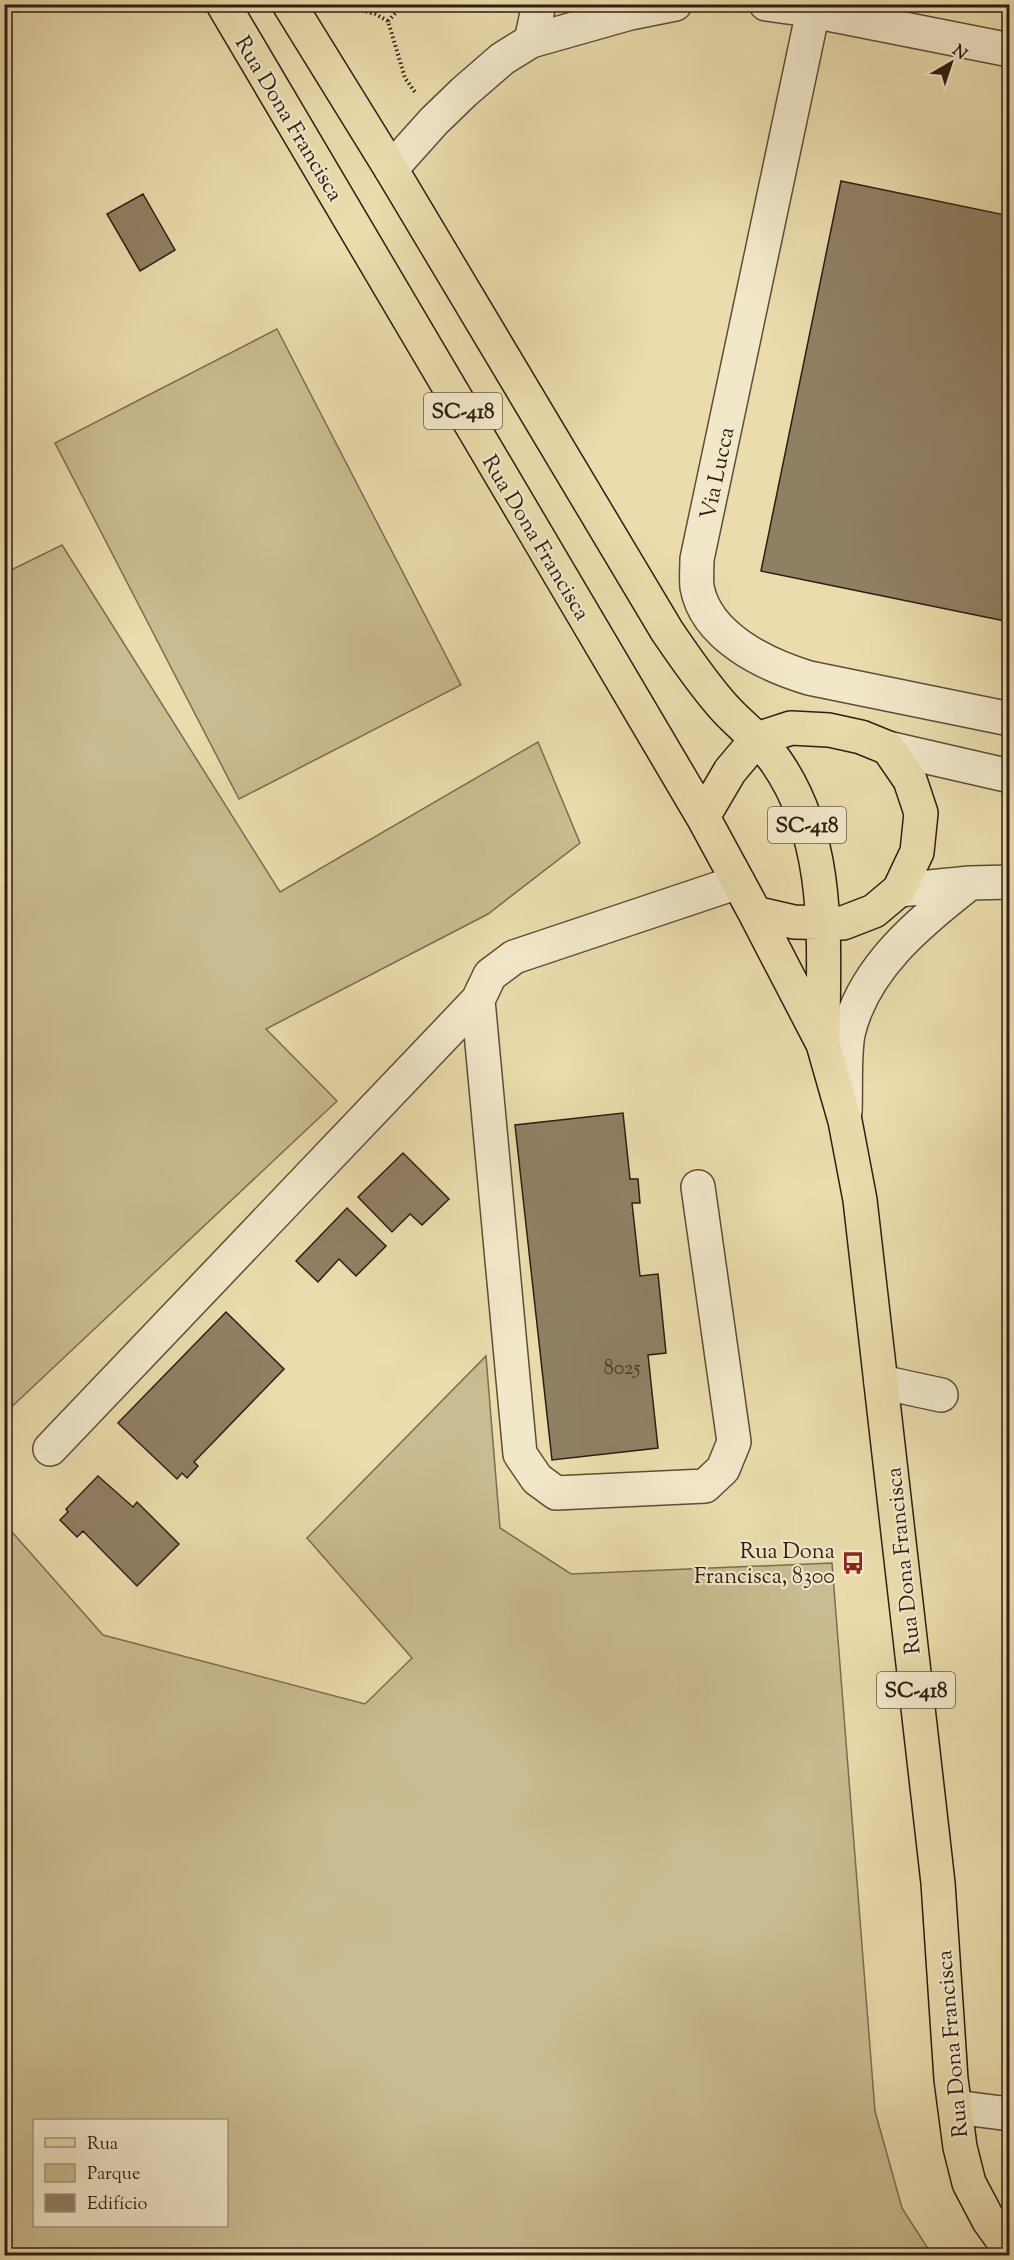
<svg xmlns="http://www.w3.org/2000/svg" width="1014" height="2260" font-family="'Sorts Mill Goudy',serif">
	<rect width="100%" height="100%" fill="#eadcac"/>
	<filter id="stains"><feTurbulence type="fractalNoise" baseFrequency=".00333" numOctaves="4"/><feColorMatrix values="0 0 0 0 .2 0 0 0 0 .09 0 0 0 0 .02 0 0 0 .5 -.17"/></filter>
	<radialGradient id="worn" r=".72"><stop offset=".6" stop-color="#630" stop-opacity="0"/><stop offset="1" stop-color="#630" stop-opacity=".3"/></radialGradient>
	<!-- green -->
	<path fill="#cabc92" stroke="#7c6c52" stroke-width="1.5" fill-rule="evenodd" d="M 277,329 L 461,685 L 239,799 L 55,443 Z
		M 62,545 L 280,892 L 538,742 L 580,843 L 488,914 L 266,1029 L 337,1101 L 5,1413 L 5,573 Z
		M 486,1356 L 500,1528 L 571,1574 L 832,1563 L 875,2111 L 902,2208 L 932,2255 L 5,2255 L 5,1524 L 103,1635 L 365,1704 L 412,1658 L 307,1538 ZM 226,2120 L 226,2226 L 34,2226 L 34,2120 Z"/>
	<!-- building -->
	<path fill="#908063" stroke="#2f1d13" stroke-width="1.5" d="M 841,181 L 1010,216 L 1010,622 L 761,571 Z
		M 143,194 L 175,250 L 140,271 L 107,214 Z
		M 623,1113 L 630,1179 L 638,1179 L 640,1203 L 632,1203 L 640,1276 L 658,1274 L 666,1353 L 648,1355 L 658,1448 L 552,1460 L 515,1125 Z
		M 403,1153 L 449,1199 L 422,1225 L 410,1214 L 392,1232 L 358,1197 Z
		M 347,1208 L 386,1246 L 356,1276 L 339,1259 L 318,1282 L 296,1261 Z
		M 226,1312 L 284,1369 L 194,1462 L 198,1466 L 187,1478 L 182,1473 L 177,1479 L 118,1423 Z
		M 98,1476 L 133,1507 L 137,1502 L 179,1544 L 137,1586 L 83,1531 L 77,1537 L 60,1520 L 68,1512 L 66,1509 Z"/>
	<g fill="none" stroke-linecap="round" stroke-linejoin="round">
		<!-- minor casing -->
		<g stroke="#5e4d39" stroke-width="36">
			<path id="minor" d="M 766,4 L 802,9
				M 813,11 L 697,559 C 697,568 696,578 697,587 C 706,637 766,665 809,678 L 1010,719
				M 813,11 L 1010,50
				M 531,41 L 539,4
				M 391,169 L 434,121 L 464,92 L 502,59 L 531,41 L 630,13 L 675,4
				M 888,748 L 1010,776
				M 899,890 L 970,883 L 1010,882
				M 845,1112 C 846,1089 844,1056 848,1034 C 863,968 920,922 970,883
				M 698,1187 L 734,1442 L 723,1469 L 705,1486 L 556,1493 L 537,1479 L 520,1454 L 478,1000 L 490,975 L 514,957 L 738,882
				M 881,1382 L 941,1395
				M 50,1449 L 478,1000
				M 955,2107 L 1010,2114"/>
		</g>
		<!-- major casing -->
		<g stroke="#2f1d13" stroke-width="36">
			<path id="major" d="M 223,4 L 703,817 L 755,913 L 823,1044 L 845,1121 L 860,1200 L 938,1883 L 951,2079 L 960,2147 L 969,2183 L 989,2221 L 1010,2250
				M 289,4 L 391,169 L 667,631 C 684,656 701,681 721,704 C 738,724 760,739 775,760 C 833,842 823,944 823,1039
				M 703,817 L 730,771 L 757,739 L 791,728 L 829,730 L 861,737 L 888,748 L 910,780 L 921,813 L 917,852 L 899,890 L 874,911 L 843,923 L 794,922 L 755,913"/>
		</g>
		<!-- path -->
		<path stroke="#2f1d13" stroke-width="4" stroke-dasharray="1.5 3" stroke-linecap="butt" d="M 340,4 L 375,14 L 388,21 L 405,78 L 415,92
			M 975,4 L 989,9
			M 388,21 L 404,4"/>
		<!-- minor -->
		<use href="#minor" stroke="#f1e8c9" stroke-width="33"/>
		<!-- major -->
		<use href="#major" stroke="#eadcac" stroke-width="33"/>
	</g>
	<!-- icons -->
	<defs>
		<g id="bus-bare" transform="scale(1.8)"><path d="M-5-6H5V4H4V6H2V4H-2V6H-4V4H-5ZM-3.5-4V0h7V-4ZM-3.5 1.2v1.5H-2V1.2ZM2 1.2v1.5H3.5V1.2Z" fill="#8f2418" stroke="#f1e8c9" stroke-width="2.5" paint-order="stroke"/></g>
	</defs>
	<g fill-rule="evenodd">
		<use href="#bus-bare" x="853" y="1563"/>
	</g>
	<g text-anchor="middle" stroke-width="4.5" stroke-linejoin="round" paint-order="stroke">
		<!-- number labels -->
		<g font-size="20" fill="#473627">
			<text x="622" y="1374">8025</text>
		</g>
		<!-- shield labels -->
		<g fill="#f1e8c9" stroke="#695a4a" stroke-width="1.5">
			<rect x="424" y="393" width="78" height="36" rx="4.5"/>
			<rect x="768" y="807" width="78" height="36" rx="4.5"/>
			<rect x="877" y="1672" width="78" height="36" rx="4.5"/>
		</g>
		<g font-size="21" font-weight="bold" fill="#2f1d13">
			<text x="463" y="418">SC-418</text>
			<text x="807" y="832">SC-418</text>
			<text x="916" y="1697">SC-418</text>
		</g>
		<!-- street labels -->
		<g font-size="22" fill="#2f1d13" stroke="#f1e8c9">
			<text transform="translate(290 118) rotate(59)" y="8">Rua Dona Francisca</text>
			<text transform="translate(716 473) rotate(-78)" y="8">Via Lucca</text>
			<text transform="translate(537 537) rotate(59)" y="8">Rua Dona Francisca</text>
			<text transform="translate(902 1561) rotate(-96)" y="8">Rua Dona Francisca</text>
			<text transform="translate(951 2044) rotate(-95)" y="8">Rua Dona Francisca</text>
		</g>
		<!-- poi labels -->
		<g font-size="22" fill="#2f1d13" stroke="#f1e8c9" text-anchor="end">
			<text x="835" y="1558">Rua Dona<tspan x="835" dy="25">Francisca, 8300</tspan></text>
		</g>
	</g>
	<!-- margin -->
	<rect width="1014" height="2260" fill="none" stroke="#eadcac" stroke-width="24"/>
	<rect x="6" y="6" width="1002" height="2248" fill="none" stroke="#2f1d13" stroke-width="3"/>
	<rect x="12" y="12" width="990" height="2236" fill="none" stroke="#2f1d13" stroke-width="1.5"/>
	<!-- legend -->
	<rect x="33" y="2119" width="195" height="108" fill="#f1e8c9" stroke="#a39780" stroke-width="1.5"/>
	<rect x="45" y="2138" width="30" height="9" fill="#eadcac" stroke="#a39780" stroke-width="1.5"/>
	<text x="87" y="2149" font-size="18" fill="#2f1d13">Rua</text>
	<rect x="45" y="2164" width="30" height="18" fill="#cabc92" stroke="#a39780" stroke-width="1.5"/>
	<text x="87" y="2179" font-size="18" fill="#2f1d13">Parque</text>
	<rect x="45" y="2194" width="30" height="18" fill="#908063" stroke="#a39780" stroke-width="1.5"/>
	<text x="87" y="2209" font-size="18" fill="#2f1d13">Edifício</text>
	<!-- north arrow -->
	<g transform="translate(951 63) rotate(39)" stroke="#f1e8c9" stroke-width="4.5" paint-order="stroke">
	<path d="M0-4.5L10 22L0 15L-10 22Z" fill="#2f1d13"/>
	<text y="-9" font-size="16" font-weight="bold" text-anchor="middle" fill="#2f1d13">N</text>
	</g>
	<rect width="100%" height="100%" filter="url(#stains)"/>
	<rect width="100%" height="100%" fill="url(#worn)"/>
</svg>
